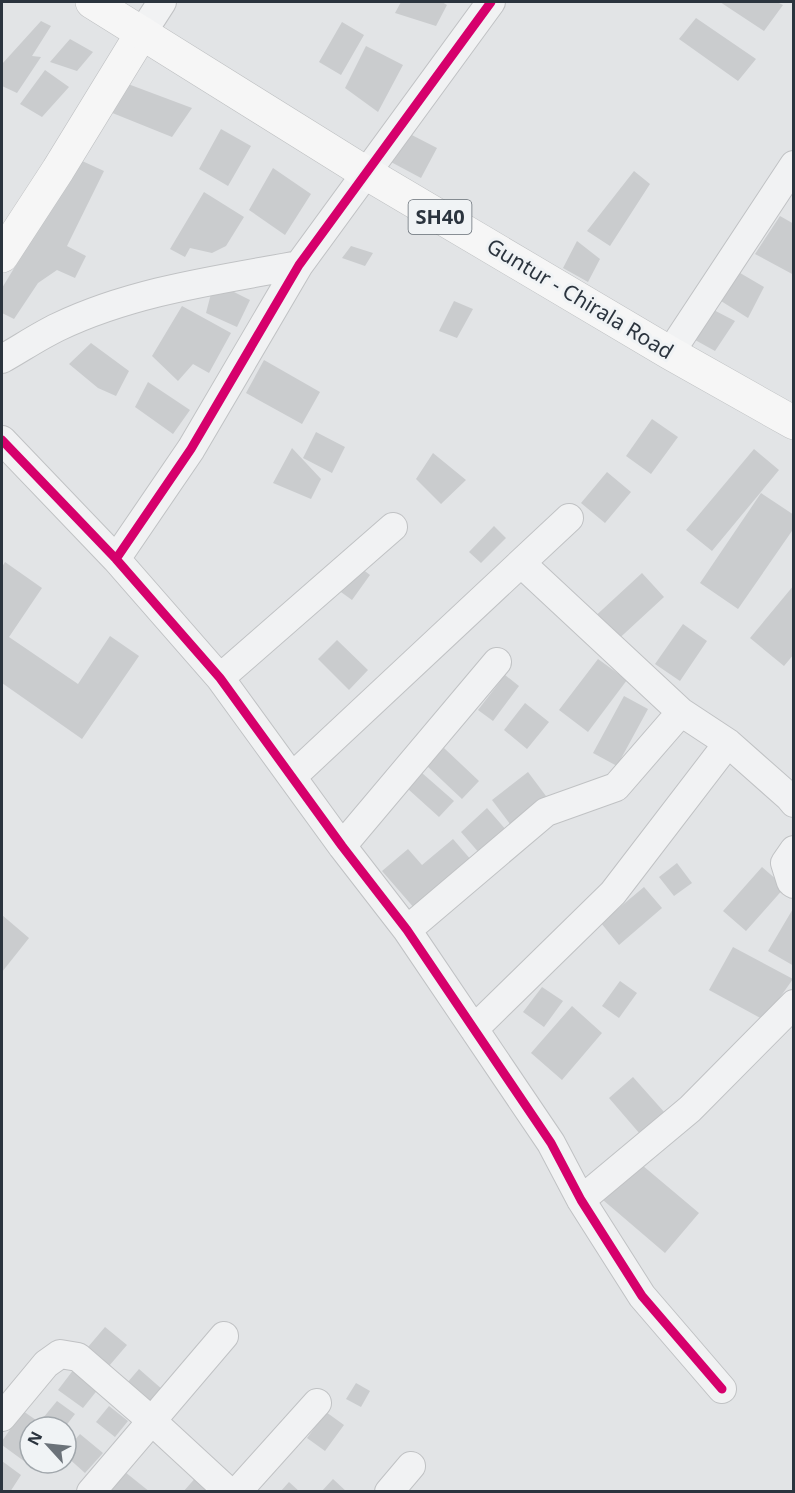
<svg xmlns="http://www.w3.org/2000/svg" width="795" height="1493" font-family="'Noto Sans',sans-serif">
	<rect width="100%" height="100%" fill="#e2e4e6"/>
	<!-- building -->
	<path fill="#caccce" d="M 401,2 L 442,2 L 447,5 L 436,26 L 395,13 Z
		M 720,2 L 777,2 L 783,5 L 764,31 Z
		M 696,18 L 756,59 L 738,81 L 679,39 Z
		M 41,21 L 51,26 L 32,56 L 41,57 L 17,93 L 2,86 L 2,64 Z
		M 342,22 L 364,35 L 341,75 L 319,62 Z
		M 70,39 L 93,52 L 77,71 L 50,62 Z
		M 366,46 L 403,65 L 378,112 L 345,88 Z
		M 45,70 L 69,87 L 42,117 L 20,104 Z
		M 120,81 L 192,108 L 172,137 L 105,110 Z
		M 221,129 L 251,146 L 228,186 L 199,169 Z
		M 406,132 L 437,148 L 421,178 L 391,162 Z
		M 80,160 L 104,171 L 67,246 L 86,256 L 75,278 L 57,270 L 38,283 L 14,319 L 2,313 L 2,288 Z
		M 273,168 L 311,194 L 285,235 L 249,210 Z
		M 634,171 L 650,184 L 610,246 L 587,231 Z
		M 204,192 L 244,217 L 226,246 L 212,253 L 190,248 L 185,257 L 170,249 Z
		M 780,216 L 794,224 L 794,275 L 755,254 Z
		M 577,241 L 600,259 L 588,282 L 563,268 Z
		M 351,246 L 373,253 L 365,266 L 342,258 Z
		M 735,270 L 764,287 L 748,318 L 721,301 Z
		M 214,282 L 250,300 L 237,327 L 206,313 Z
		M 454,301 L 473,309 L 457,338 L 439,331 Z
		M 182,306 L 231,333 L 209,373 L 193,364 L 178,381 L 152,356 Z
		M 706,306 L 735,321 L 715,351 L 688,336 Z
		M 91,343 L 129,371 L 116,396 L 98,388 L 69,364 Z
		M 264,360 L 320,392 L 302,424 L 246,393 Z
		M 148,382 L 190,410 L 173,434 L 135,407 Z
		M 652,419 L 678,437 L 651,474 L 626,456 Z
		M 316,432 L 345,447 L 332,473 L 303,458 Z
		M 292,448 L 321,479 L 311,499 L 273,483 Z
		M 754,449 L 779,470 L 712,551 L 686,530 Z
		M 433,453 L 466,480 L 441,504 L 416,479 Z
		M 607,472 L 631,492 L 605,523 L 581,503 Z
		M 761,493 L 794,515 L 794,528 L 738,609 L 700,583 Z
		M 494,526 L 506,538 L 481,563 L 469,552 Z
		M 5,562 L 42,588 L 9,637 L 78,684 L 110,636 L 139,656 L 82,739 L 2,683 L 2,567 Z
		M 353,562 L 370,575 L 352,600 L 334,587 Z
		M 642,573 L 664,597 L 612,645 L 590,621 Z
		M 794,585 L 794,654 L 784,666 L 750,638 Z
		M 683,624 L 707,641 L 680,681 L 655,664 Z
		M 337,640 L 368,670 L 349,690 L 318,659 Z
		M 598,659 L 627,680 L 588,732 L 559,710 Z
		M 505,675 L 519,686 L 493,721 L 478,710 Z
		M 624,696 L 648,709 L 617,766 L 593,753 Z
		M 525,703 L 549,722 L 527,749 L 504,730 Z
		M 444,748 L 479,781 L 462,799 L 427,766 Z
		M 528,772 L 546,796 L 510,824 L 492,800 Z
		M 422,773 L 454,801 L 439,817 L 408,789 Z
		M 487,808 L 507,831 L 480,854 L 461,832 Z
		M 453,839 L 472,861 L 415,909 L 382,871 L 408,849 L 422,865 Z
		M 677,863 L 692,883 L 674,896 L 659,877 Z
		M 762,867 L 785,887 L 746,931 L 723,911 Z
		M 644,887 L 662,908 L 619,945 L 601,923 Z
		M 794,907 L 794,966 L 768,951 Z
		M 2,915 L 29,938 L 2,972 Z
		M 733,947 L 793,979 L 764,1020 L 709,990 Z
		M 620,981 L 637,993 L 619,1018 L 602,1006 Z
		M 542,987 L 563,1001 L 544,1027 L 523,1012 Z
		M 572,1006 L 602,1033 L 562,1080 L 531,1053 Z
		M 633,1077 L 665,1113 L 640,1134 L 609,1098 Z
		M 636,1160 L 699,1213 L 665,1253 L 603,1200 Z
		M 105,1327 L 127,1345 L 109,1366 L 88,1347 Z
		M 74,1369 L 99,1388 L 83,1408 L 58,1390 Z
		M 139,1369 L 163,1390 L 151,1404 L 127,1383 Z
		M 356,1383 L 370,1391 L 361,1407 L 346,1399 Z
		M 57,1401 L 75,1414 L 65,1427 L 54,1427 L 43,1418 Z
		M 109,1406 L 128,1421 L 115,1437 L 96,1422 Z
		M 23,1411 L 46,1427 L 30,1427 L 30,1461 L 28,1464 L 2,1445 L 2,1441 Z
		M 326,1412 L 344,1425 L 325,1451 L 307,1438 Z
		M 80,1434 L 103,1453 L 85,1473 L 66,1456 L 66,1450 Z
		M 2,1461 L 21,1475 L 10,1492 L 2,1492 Z
		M 125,1472 L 150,1492 L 110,1492 Z
		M 198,1475 L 216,1492 L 183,1492 Z
		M 333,1479 L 347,1492 L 321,1492 Z
		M 289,1482 L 300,1492 L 280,1492 Z"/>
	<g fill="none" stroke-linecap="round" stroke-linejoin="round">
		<!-- street casing -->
		<g stroke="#c0c2c4" stroke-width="30">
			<path id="street" d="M 142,33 L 162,2
				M 670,353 L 794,165
				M 2,359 C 20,349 39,336 58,327 C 133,291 218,280 299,265
				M 2,440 L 116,559 L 220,678 L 342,846 L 407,930 L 551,1143 L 581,1200 L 642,1296 L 722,1389
				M 116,559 L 191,449 L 299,265 L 491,2
				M 521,563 L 681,712 L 728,743 L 789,797 L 794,803
				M 220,678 L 393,527
				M 292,777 L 569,518
				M 342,846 L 497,662
				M 794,850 L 785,863 L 791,882 L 794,884
				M 407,930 L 546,812 L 616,787 L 681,712
				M 474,1029 L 613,893 L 728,743
				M 581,1200 L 690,1109 L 794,1004
				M 2,1417 L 46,1364 L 60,1354 L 78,1357 L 152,1421 L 229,1492
				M 91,1492 L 224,1336
				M 237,1492 L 317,1403
				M 389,1492 L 411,1466"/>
		</g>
		<!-- secondary casing -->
		<g stroke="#c0c2c4" stroke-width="34">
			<path id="secondary" d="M 2,256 L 58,170 L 142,33"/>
		</g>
		<!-- primary casing -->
		<g stroke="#bfc1c3" stroke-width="34">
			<path id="primary" d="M 92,2 L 366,173 L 670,353 L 794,423"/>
		</g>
		<!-- street -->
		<use href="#street" stroke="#f1f2f3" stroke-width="28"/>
		<!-- secondary -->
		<use href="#secondary" stroke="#f6f6f6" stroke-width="33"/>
		<!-- primary -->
		<use href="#primary" stroke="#f6f6f6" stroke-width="33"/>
		<!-- cycleway casing -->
		<g stroke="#f0f3f5" stroke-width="13">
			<path id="cycleway" d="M 2,440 L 116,559 L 220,678 L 342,846 L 407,930 L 551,1143 L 581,1200 L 642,1296 L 722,1389
				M 116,559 L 191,449 L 299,265 L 491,2"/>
		</g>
		<!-- cycleway -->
		<use href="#cycleway" stroke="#d6006c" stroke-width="9"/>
	</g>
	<g text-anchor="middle" stroke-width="6" stroke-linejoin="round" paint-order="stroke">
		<!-- shield labels -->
		<rect fill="#f0f3f5" stroke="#666d75" stroke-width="1.5" x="408.5" y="200" width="63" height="34" rx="4.5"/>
		<g font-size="20" font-weight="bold" fill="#2b343e">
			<text x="440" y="224">SH40</text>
		</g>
		<!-- street labels -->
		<g font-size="21" fill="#2b343e" stroke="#f0f3f5">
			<text transform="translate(580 299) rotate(31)" y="7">Guntur - Chirala Road</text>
		</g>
	</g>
	<!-- border -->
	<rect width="795" height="1493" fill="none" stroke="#2b343e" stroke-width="6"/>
	<!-- north arrow -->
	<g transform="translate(48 1445) rotate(297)"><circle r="28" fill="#f0f3f5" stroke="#a1a7ac" stroke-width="1.5"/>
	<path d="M0-4.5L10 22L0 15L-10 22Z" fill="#6b7279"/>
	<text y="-9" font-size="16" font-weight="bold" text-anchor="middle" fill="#2b343e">N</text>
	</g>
</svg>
